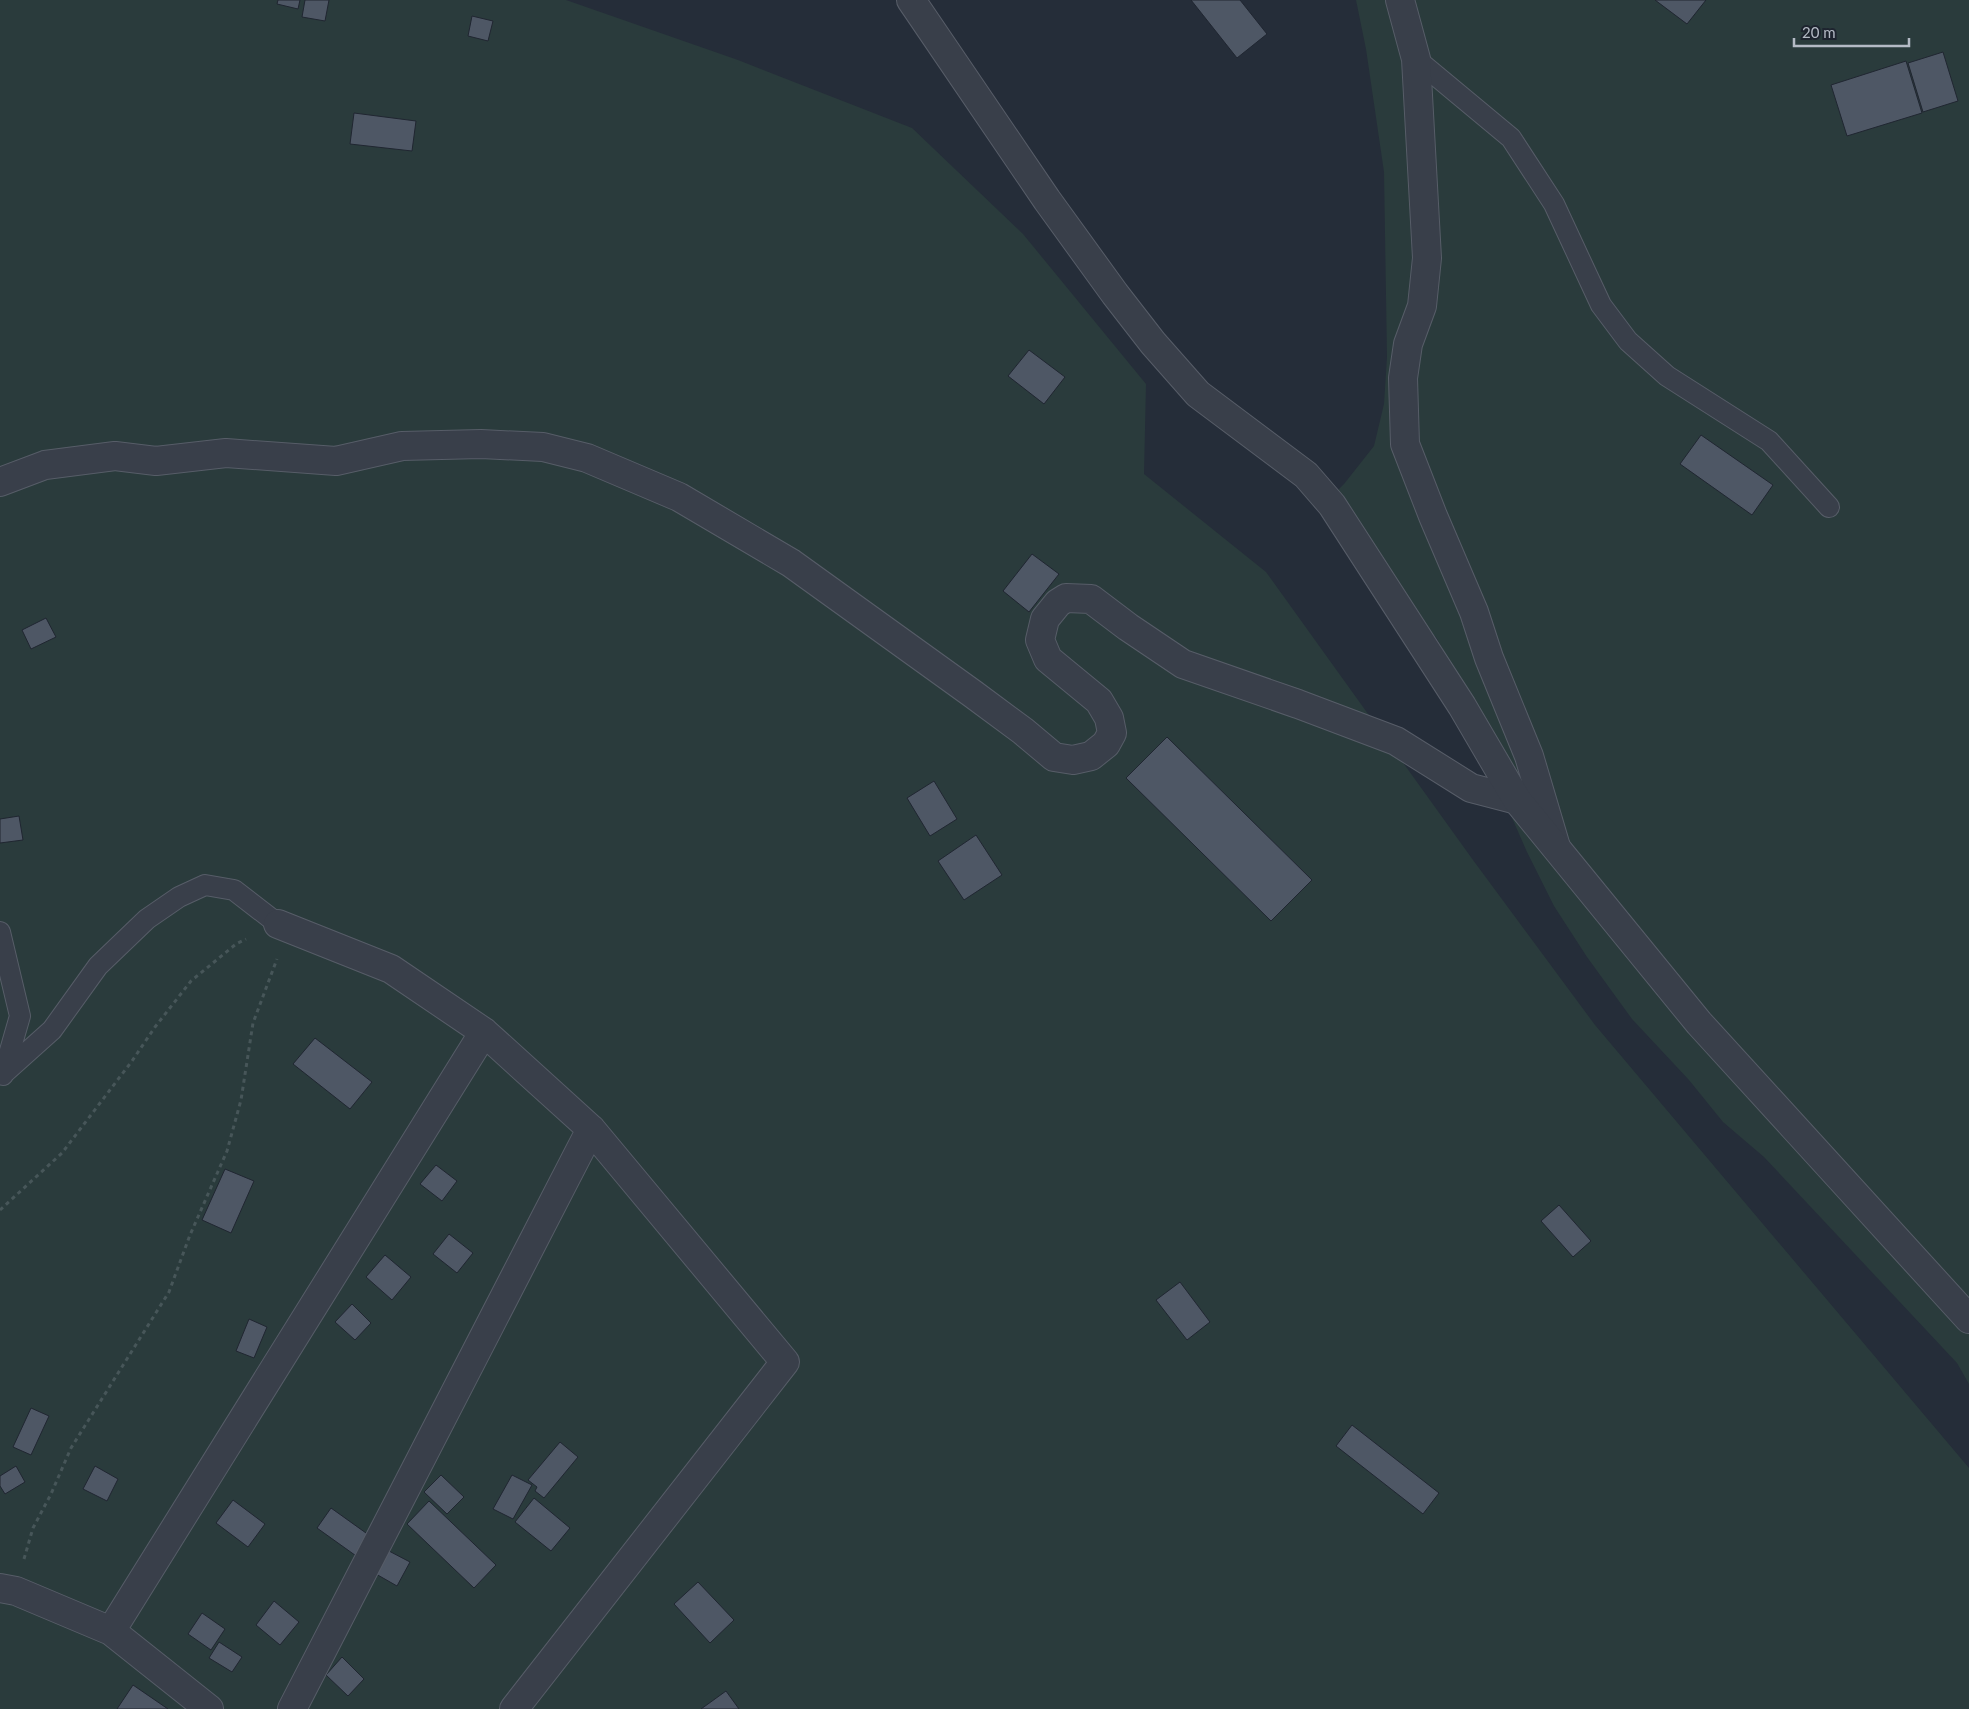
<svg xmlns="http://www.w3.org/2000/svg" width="1969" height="1709" font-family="Lato,sans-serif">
	<rect width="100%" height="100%" fill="#252d39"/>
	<!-- green -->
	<path fill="#2a3b3c" d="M 0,0 L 566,0 L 738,60 L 912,128 L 1023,234 L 1146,384 L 1144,474 L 1266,572 L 1473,860 L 1595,1025 L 1969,1468 L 1969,1709 L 0,1709 Z
		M 1356,0 L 1969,0 L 1969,1384 L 1957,1363 L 1764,1157 L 1723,1122 L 1689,1080 L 1632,1019 L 1587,957 L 1554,906 L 1527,852 L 1491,770 L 1448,659 L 1436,637 L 1427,632 L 1328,500 L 1344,484 L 1374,446 L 1384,404 L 1387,357 L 1384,172 L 1366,49 Z"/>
	<!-- building -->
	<path fill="#4e5765" stroke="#202631" d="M 278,0 L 300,0 L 298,9 L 277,4 Z
		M 305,0 L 329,0 L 325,21 L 302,17 Z
		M 1191,0 L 1240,0 L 1267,34 L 1237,58 Z
		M 1655,0 L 1706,0 L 1687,24 Z
		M 472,16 L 493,21 L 488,41 L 468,36 Z
		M 1943,52 L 1958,101 L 1923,112 L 1908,63 Z
		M 1906,61 L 1922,113 L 1847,136 L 1831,85 Z
		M 354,113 L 416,121 L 412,151 L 350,144 Z
		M 1029,350 L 1065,377 L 1044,404 L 1008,376 Z
		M 1701,435 L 1773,485 L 1752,515 L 1680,464 Z
		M 1032,554 L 1059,574 L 1029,612 L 1003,591 Z
		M 46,618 L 56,637 L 31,649 L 22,630 Z
		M 1167,737 L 1312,880 L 1271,921 L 1126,778 Z
		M 934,781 L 957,819 L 930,836 L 907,798 Z
		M 19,816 L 23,840 L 0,843 L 0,819 Z
		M 976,835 L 1002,875 L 964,900 L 938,861 Z
		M 315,1038 L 372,1082 L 350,1109 L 293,1064 Z
		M 436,1165 L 457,1181 L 442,1201 L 420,1184 Z
		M 225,1169 L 254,1181 L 231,1233 L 202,1220 Z
		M 1559,1205 L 1591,1241 L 1573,1257 L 1541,1221 Z
		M 449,1234 L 473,1253 L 457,1273 L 433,1254 Z
		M 385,1255 L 411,1277 L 392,1300 L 366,1277 Z
		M 1180,1282 L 1210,1322 L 1187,1340 L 1156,1300 Z
		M 352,1304 L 371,1323 L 355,1340 L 335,1322 Z
		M 249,1319 L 267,1327 L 254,1358 L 236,1351 Z
		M 31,1408 L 49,1416 L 31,1455 L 13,1447 Z
		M 1352,1425 L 1439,1493 L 1423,1514 L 1336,1446 Z
		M 560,1442 L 578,1457 L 544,1498 L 535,1491 L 537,1487 L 528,1480 Z
		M 16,1466 L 25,1482 L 5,1494 L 0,1486 L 0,1476 Z
		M 95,1466 L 118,1479 L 107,1501 L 83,1489 Z
		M 441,1475 L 464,1497 L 447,1514 L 424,1492 Z
		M 512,1475 L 532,1485 L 513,1519 L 493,1509 Z
		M 534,1498 L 570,1528 L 551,1551 L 515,1522 Z
		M 233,1500 L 265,1524 L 248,1547 L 216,1523 Z
		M 429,1501 L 496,1565 L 474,1588 L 407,1524 Z
		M 331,1508 L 373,1538 L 359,1558 L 317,1528 Z
		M 389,1551 L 410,1562 L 397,1586 L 376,1574 Z
		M 698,1582 L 734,1620 L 710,1643 L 674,1604 Z
		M 274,1601 L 299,1622 L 280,1645 L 256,1625 Z
		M 202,1613 L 225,1629 L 211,1650 L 188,1634 Z
		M 219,1642 L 242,1657 L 232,1672 L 209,1658 Z
		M 342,1657 L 364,1679 L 348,1696 L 326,1675 Z
		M 133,1685 L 168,1709 L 117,1709 Z
		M 726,1691 L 739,1709 L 701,1709 Z"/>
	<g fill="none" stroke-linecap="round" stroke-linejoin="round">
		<!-- service casing -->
		<g stroke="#575d68" stroke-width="22">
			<path id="service" d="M 1416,59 L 1511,138 L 1554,204 L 1601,305 L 1628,341 L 1667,376 L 1769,441 L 1829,507
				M 0,932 L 20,1016 L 3,1075
				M 4,1073 L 52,1030 L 98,966 L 147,919 L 179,897 L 205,885 L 234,890 L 278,924"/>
		</g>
		<!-- minor casing -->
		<g stroke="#575d68" stroke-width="30">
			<path id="minor" d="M 1400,0 L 1416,59 L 1427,258 L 1422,306 L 1408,344 L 1403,378 L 1405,444 L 1433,516 L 1474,612 L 1489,658 L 1529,756 L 1556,847
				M 0,482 L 45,465 L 115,456 L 156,461 L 226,453 L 336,461 L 402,446 L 481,444 L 543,447 L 587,458 L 679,497 L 791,563 L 973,694 L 1023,731 L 1054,757 L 1073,760 L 1091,756 L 1106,744 L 1112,733 L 1109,718 L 1099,701 L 1048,659 L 1040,640 L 1045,619 L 1058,603 L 1066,598 L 1091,599 L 1128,627 L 1183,664 L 1298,704 L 1396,741 L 1471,788 L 1517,800
				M 278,924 L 391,969 L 484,1032 L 591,1129 L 785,1362 L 514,1709
				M 0,1588 L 16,1591 L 111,1631 L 209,1709
				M 111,1631 L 484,1032
				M 292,1709 L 591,1129"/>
		</g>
		<!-- tertiary casing -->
		<g stroke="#575d68" stroke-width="30">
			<path id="tertiary" d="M 911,0 L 1047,200 L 1115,294 L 1153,343 L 1198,394 L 1306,475 L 1332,505 L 1462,706 L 1517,800 L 1699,1023 L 1969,1319"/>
		</g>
		<!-- path -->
		<path stroke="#475659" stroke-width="3" stroke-dasharray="4 4" stroke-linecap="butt" d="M 0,1210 L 62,1153 L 132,1061 L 155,1027 L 191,981 L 236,944 L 246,939
			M 24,1559 L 33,1528 L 51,1494 L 71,1448 L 169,1292 L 190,1235 L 227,1151 L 241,1100 L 253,1023 L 277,959"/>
		<!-- service -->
		<use href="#service" stroke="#393f4a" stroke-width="20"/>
		<!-- minor -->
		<use href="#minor" stroke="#393f4a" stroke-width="28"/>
		<!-- tertiary -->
		<use href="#tertiary" stroke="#393f4a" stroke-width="28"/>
	</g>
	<!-- scale -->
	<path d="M1794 38v8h115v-8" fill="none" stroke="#b4bac5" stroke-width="2.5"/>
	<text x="1802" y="38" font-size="15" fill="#b4bac5" stroke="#1e242f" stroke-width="4" paint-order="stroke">20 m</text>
</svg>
